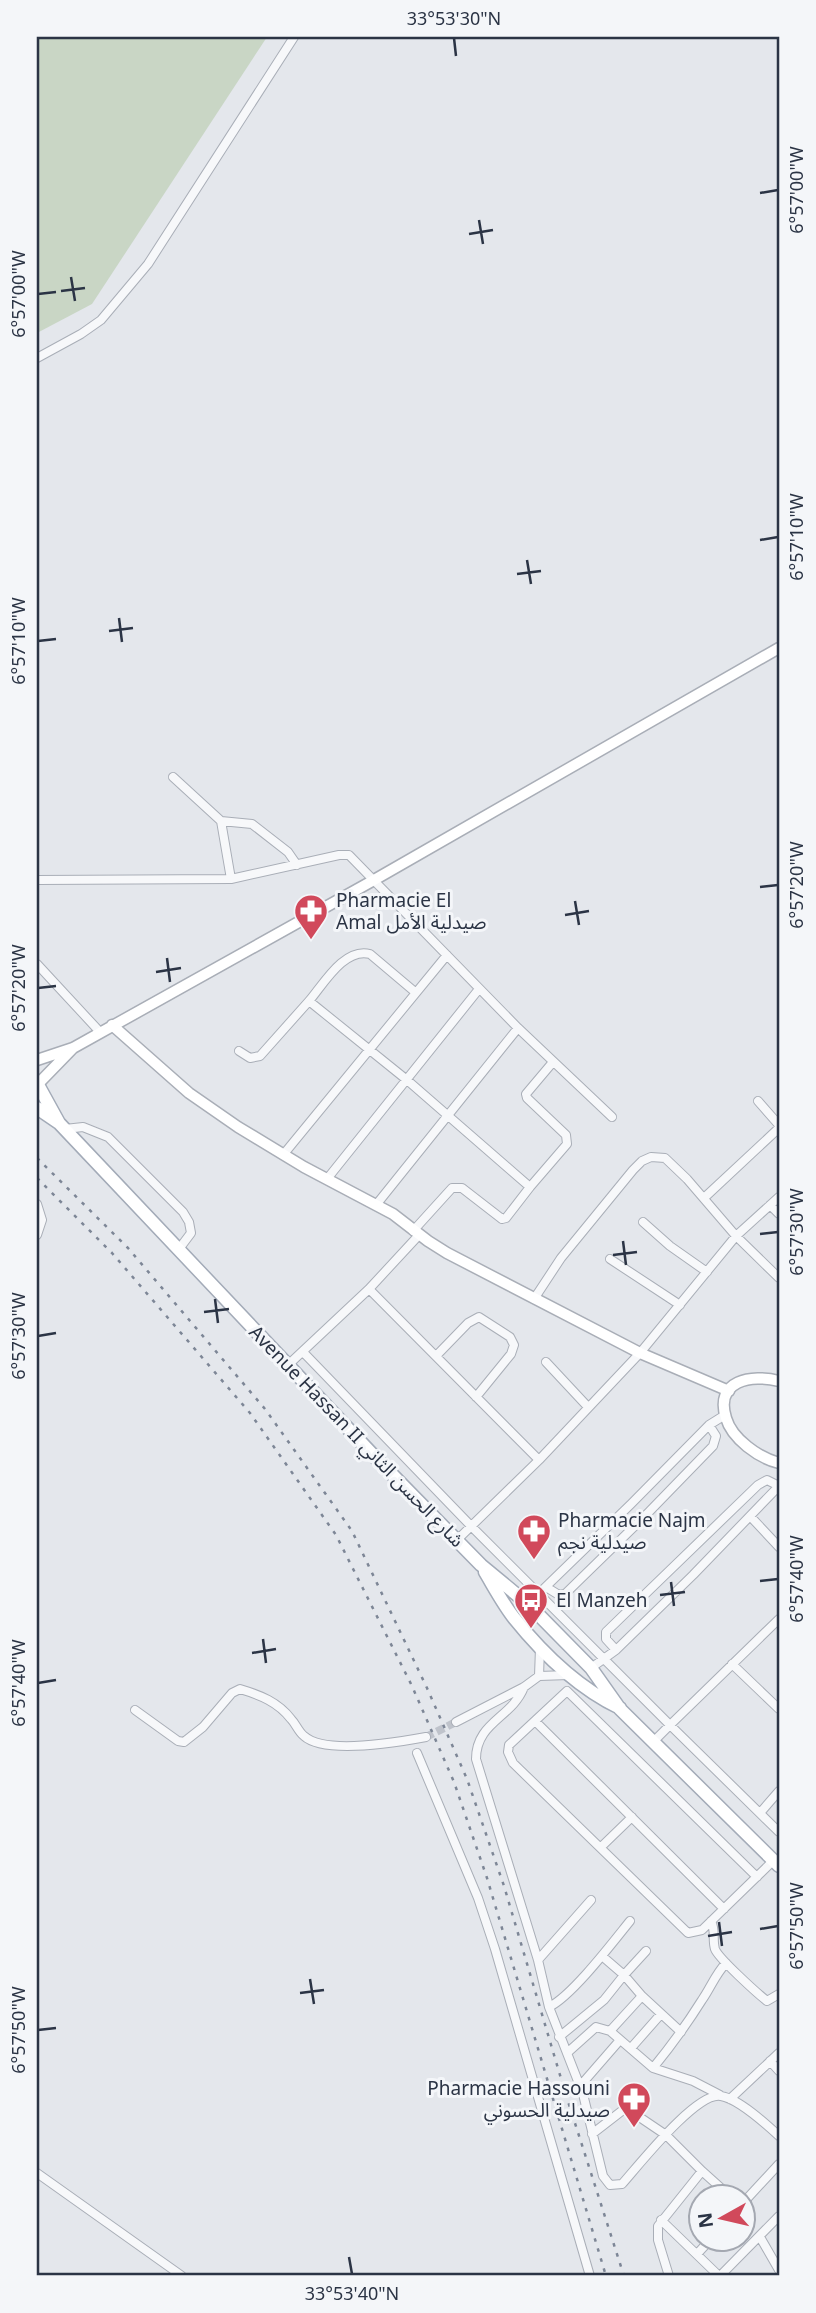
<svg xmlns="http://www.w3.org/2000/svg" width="816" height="2313" font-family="'Noto Sans','Noto Sans Arabic',sans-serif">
	<rect width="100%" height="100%" fill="#e4e7ec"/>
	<!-- green -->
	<path fill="#c9d6c5" d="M 37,37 L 267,37 L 92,304 L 37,333 Z"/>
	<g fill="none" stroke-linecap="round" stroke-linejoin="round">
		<!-- street-tunnel -->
		<path stroke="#bfc3cb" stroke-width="8" stroke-dasharray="8 4" stroke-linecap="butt" d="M 426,1737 L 456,1722"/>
		<!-- street casing -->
		<g stroke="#a9aeb7" stroke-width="10">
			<path id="street" d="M 37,358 L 81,334 L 101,320 L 148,264 L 294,37
				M 173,777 L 221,821 L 231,879
				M 221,821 L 252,824 L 288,852 L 297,865
				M 37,880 L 231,879 L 339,855 L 349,855 L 518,1028 L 612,1117
				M 37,964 L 100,1032
				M 309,1001 C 323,985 344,947 370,954 L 415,992
				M 239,1051 L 250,1058 L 260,1056 L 309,1001 L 407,1080 L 530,1187 L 506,1218 L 502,1219 L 462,1188 L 452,1188 L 413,1231
				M 758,1101 L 779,1125
				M 65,1129 L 83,1127 L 108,1137 L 183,1212 L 189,1222 L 191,1233 L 179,1249
				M 283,1155 L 447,955
				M 327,1179 L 479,989
				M 530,1187 L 567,1144 L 566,1135 L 527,1098 L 526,1094 L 553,1062
				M 704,1198 L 779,1128
				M 37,1204 L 42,1220 L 37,1235
				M 376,1205 L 518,1028
				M 770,1205 L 779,1214
				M 643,1222 L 670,1246 L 707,1272
				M 610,1259 L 680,1305
				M 369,1289 L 539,1460
				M 534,1299 L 561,1258 L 633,1170 L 642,1161 L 651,1157 L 665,1158 L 687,1179 L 736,1236 L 779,1278
				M 303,1352 L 472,1527 L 670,1725 L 779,1619
				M 436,1356 L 468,1323 L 479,1317 L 510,1337 L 514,1345 L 511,1354 L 476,1397
				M 546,1362 L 588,1407
				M 288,1365 L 369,1289 L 419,1235
				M 750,1516 L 779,1547
				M 457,1540 L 539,1460 L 640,1353 L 736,1236 L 779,1197
				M 546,1587 L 559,1595 L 565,1594 L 644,1517 L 713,1446 L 716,1436 L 709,1425
				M 528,1604 L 631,1504 L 709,1425 L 725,1415
				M 732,1664 L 779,1709
				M 591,1668 L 616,1650 L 693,1575 L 779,1486 L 767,1480 L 758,1485 L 606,1632 L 606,1639 L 616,1650
				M 539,1676 L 569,1675
				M 524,1687 C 512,1718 476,1722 476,1759 L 538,1960 L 549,2007 L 583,2094 L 603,2176 L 610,2185 L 622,2184 C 639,2165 697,2091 721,2096 C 739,2099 766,2124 779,2136
				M 135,1710 L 178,1741 L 184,1742 L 203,1727 L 232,1693 L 240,1689 C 260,1695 278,1702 291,1719 C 296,1724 298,1731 304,1736 C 325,1755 399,1742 426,1737
				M 535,1721 L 724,1909
				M 456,1722 L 524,1687 L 539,1676 L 540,1648
				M 653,1742 L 670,1725 L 779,1832
				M 417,1753 L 478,1898 L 495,1949 L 590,2276
				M 760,1813 L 779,1791
				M 601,1847 L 632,1817
				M 757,1877 L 567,1691 L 509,1745 L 508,1752 L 513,1763 L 688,1933 L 702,1930 L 774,1860
				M 711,1921 C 716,1931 712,1939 715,1949 C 718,1958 758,1994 767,2001 L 779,1994
				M 538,1960 L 591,1900
				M 642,1996 L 681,2032
				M 549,2007 C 572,1996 613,1942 630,1921
				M 610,2031 L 642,1996 L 624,1975 L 646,1951
				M 559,2037 L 604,2000 L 624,1975 L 602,1956
				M 631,2048 L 661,2014
				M 567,2053 L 596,2027 L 610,2031 L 653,2068 L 693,2081 L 720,2095
				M 770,2061 L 779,2071
				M 653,2068 C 671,2046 687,2024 702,2000 C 711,1987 715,1975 726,1963
				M 580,2086 L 620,2040
				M 730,2099 L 779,2053
				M 592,2134 L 623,2110 L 629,2110 L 666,2135 L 702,2171 L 658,2226 L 658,2240 L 669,2276
				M 702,2171 L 732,2198
				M 37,2173 L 182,2276
				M 742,2204 L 779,2164
				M 661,2220 L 719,2276
				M 760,2237 L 779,2270
				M 697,2254 L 710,2240
				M 720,2276 L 779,2216"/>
		</g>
		<!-- secondary casing -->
		<g stroke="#a9aeb7" stroke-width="13">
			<path id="secondary" d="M 112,1025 L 189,1093 L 238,1127 L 304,1167 L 393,1214 L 428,1241 L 447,1253 L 640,1353 L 729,1391
				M 37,1060 L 73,1048 L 374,880 L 779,648
				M 38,1084 L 73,1048
				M 779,1381 C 752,1374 714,1380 726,1418 C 732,1439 759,1458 779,1463"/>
		</g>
		<!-- primary casing -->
		<g stroke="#a3abb8" stroke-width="15">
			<path id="primary" d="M 37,1083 L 59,1123
				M 37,1108 L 59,1123 L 374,1456 L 481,1565 L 528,1604 L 591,1668 L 620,1709 L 779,1866
				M 485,1572 C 494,1587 503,1604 514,1618 C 543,1654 578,1688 620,1708"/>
		</g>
		<!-- street -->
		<use href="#street" stroke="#f7f8fa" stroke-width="8"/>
		<!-- secondary -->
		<use href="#secondary" stroke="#fff" stroke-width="10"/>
		<!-- primary -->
		<use href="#primary" stroke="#fff" stroke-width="12"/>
		<!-- rail -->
		<path stroke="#7d8696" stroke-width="2.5" stroke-dasharray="3.5 7" stroke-linecap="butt" d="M 37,1158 L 128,1248 L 265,1409 L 352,1531 L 427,1688 L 467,1779 L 504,1886 L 565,2092 L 624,2276
			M 37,1178 L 112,1253 L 250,1413 L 336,1535 L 412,1686 L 454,1782 L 487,1878 L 606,2276"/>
	</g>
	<!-- ticks -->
	<path fill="none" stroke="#2b3445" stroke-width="2.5" d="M 454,38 L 456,56M 760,193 L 778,190M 479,220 L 483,244M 469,234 L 493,230M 71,277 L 75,301M 61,291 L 85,288M 38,294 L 56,292M 760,540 L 778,537M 527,560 L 531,584M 517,574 L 541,571M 119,618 L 122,642M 109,631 L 133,628M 38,641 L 56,639M 760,887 L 778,885M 575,901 L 579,925M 565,915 L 589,911M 167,958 L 170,982M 156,972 L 181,968M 38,988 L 56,986M 760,1234 L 778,1232M 623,1241 L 626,1265M 613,1255 L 637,1252M 215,1299 L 218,1323M 204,1312 L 229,1309M 38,1336 L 56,1333M 760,1581 L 778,1579M 671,1582 L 674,1606M 660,1595 L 685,1592M 263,1639 L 266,1663M 252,1653 L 276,1649M 38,1683 L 56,1680M 719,1922 L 722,1946M 760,1929 L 778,1926M 708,1936 L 732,1932M 310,1979 L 314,2004M 300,1993 L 324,1990M 38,2030 L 56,2028M 349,2257 L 352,2274"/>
	<!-- icons -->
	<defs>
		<g id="pharmacy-pin" transform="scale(1.75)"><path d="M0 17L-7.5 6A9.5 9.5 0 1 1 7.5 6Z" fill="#d1495b" stroke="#f4f6f9"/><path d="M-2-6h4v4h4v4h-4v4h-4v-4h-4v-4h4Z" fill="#fff"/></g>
		<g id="bus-pin" transform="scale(1.75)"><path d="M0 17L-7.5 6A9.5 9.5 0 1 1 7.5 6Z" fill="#d1495b" stroke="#f4f6f9"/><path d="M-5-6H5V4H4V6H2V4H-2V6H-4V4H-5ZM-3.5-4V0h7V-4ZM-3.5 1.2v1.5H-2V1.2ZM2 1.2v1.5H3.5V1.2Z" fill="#fff"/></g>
	</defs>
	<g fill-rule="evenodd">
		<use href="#pharmacy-pin" x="311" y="911"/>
		<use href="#pharmacy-pin" x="534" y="1531"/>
		<use href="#bus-pin" x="531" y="1600"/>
		<use href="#pharmacy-pin" x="634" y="2099"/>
	</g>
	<g text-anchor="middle" stroke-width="6" stroke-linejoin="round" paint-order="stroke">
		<!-- poi labels -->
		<g font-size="19" fill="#2b3445" stroke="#f4f6f9" text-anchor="start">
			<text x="336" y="907">Pharmacie El<tspan x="336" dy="22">Amal صيدلية الأمل</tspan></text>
			<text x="558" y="1527">Pharmacie Najm<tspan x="558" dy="22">صيدلية نجم</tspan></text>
			<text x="556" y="1607">El Manzeh</text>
			<text x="610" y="2095" text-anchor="end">Pharmacie Hassouni<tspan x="610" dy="22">صيدلية الحسوني</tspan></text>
		</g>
		<!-- street labels -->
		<g font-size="19" fill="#2b3445" stroke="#f4f6f9">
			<text transform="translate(357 1436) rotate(46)" y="7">Avenue Hassan II شارع الحسن الثاني</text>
		</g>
	</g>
	<!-- border -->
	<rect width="816" height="2313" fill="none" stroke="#f4f6f9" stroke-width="77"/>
	<!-- north arrow -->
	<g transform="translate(722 2218) rotate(262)"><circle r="33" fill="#f4f6f9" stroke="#a4a8b1" stroke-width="2"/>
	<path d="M0-5L12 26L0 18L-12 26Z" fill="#d1495b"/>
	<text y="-10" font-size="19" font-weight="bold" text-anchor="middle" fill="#2b3445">N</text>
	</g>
	<rect x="38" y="38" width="740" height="2236" fill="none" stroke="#2b3445" stroke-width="2.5"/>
	<g font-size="18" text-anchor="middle" fill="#2b3445">
		<text x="454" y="25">33°53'30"N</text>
		<text transform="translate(797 190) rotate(-90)" y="6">6°57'00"W</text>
		<text transform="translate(19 294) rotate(-90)" y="6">6°57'00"W</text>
		<text transform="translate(797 537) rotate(-90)" y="6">6°57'10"W</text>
		<text transform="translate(19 641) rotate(-90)" y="6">6°57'10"W</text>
		<text transform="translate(797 885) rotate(-90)" y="6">6°57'20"W</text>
		<text transform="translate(19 988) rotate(-90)" y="6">6°57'20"W</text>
		<text transform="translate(797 1232) rotate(-90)" y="6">6°57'30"W</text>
		<text transform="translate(19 1336) rotate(-90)" y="6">6°57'30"W</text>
		<text transform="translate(797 1579) rotate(-90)" y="6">6°57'40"W</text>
		<text transform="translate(19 1683) rotate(-90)" y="6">6°57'40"W</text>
		<text transform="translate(797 1926) rotate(-90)" y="6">6°57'50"W</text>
		<text transform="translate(19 2030) rotate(-90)" y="6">6°57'50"W</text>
		<text x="352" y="2300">33°53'40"N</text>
	</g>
</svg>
